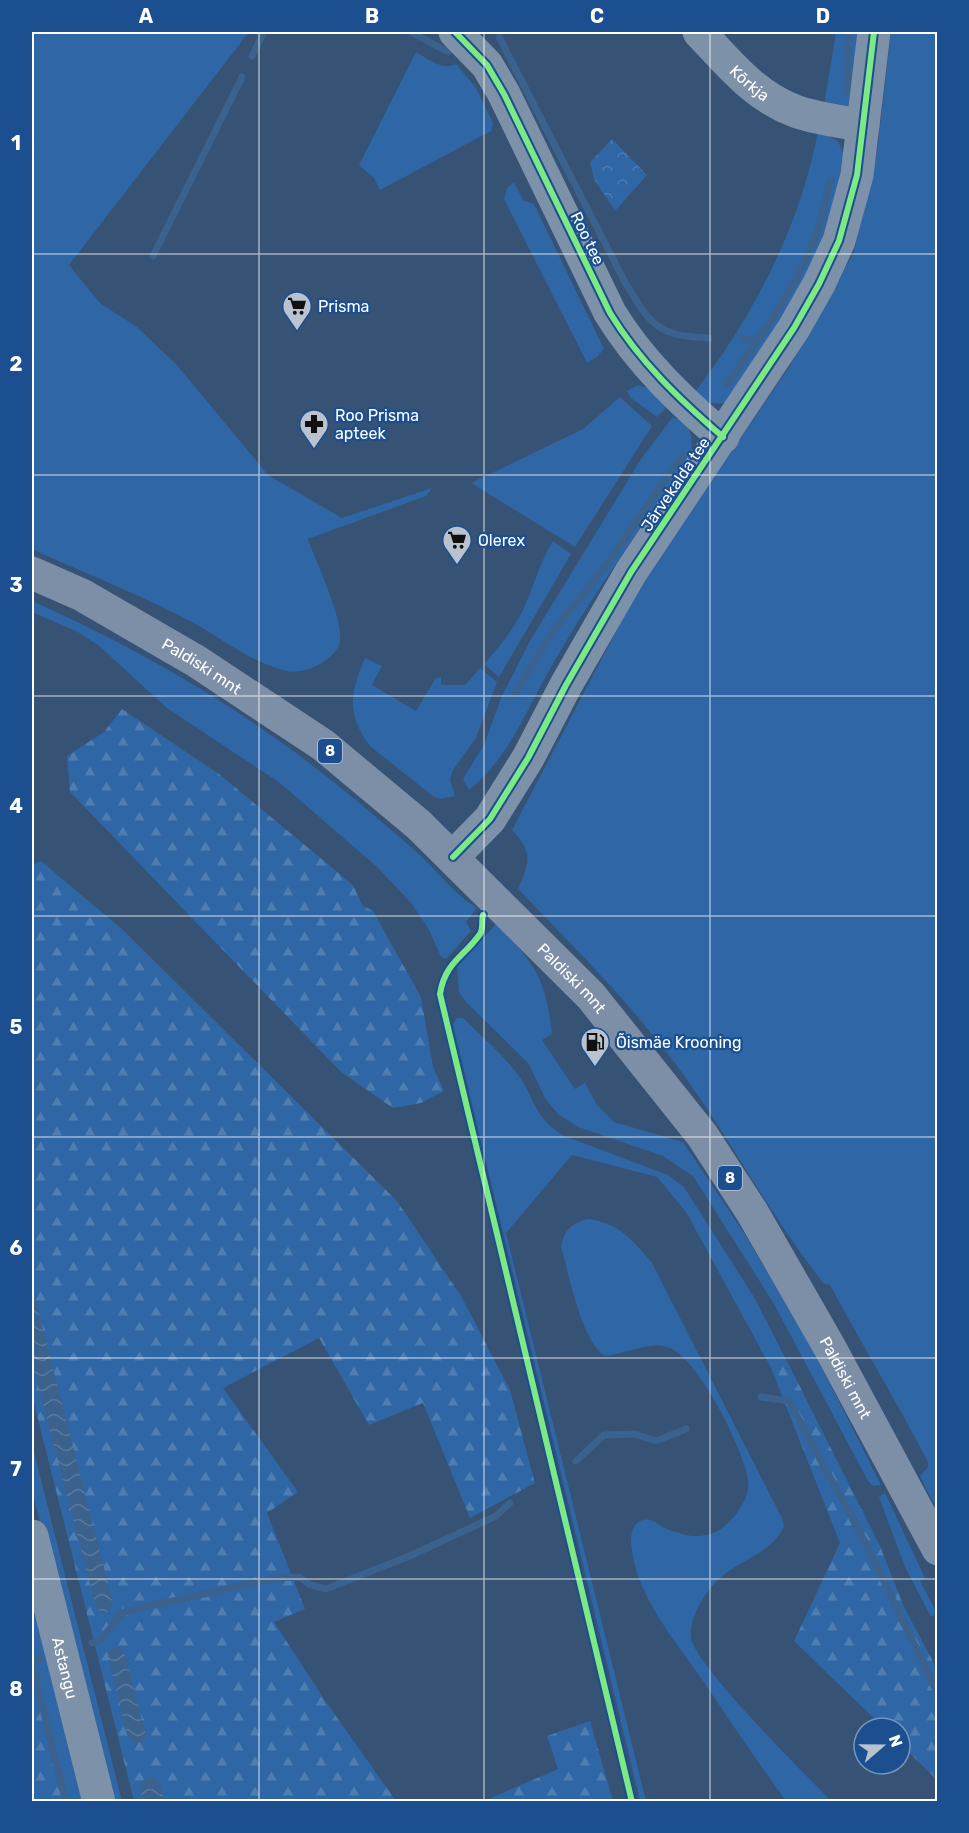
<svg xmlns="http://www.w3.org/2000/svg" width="969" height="1833" font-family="Rubik,sans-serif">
	<defs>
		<pattern id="forest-firs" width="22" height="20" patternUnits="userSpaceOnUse" patternTransform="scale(1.5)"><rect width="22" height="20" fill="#2f66a5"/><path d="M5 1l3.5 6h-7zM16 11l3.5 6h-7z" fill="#4e7db2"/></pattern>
		<pattern id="park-crowns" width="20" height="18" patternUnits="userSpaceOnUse" patternTransform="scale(1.5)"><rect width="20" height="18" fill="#2f66a5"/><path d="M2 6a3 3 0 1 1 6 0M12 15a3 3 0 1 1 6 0" fill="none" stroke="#4e7db2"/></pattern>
		<pattern id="water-waves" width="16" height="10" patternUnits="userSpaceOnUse" patternTransform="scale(1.5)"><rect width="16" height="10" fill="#3b618d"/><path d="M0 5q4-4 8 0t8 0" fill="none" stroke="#58799e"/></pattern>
	</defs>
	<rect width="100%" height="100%" fill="#365274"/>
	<!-- green -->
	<path fill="#2f66a5" d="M 32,32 L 249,32 L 69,265 L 100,303 L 137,327 L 176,364 L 268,475 L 342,518 L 432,488 L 426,496 L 308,539 C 315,561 349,628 338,647 C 331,662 303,675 287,671 C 251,663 222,638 190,621 C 139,594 84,573 32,549 Z
		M 836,32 L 862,32 L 849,105 L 835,112 L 823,112 Z
		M 891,32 L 937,32 L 937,1510 L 920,1476 L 928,1467 L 928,1462 C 897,1402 862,1345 830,1285 L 824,1284 C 776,1223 739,1155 695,1091 C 645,1018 580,953 518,889 C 529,862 534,853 512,830 L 644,578 L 789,367 L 854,252 L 877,152 Z
		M 416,52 C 428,59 443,71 456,64 L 476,88 L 493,123 L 491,131 L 380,190 L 374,178 L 359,165 Z
		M 818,131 L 838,141 L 845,158 L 844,170 L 814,266 L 728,402 C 713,406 706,402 694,393 C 753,317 800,227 818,131 Z
		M 514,182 L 523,200 L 534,204 L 604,349 L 598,356 L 587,363 L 504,199 L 507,188 Z
		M 638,385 L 648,388 L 667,407 L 657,417 L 631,398 L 627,391 Z
		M 620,397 L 652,426 L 575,547 L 471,483 L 583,429 Z
		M 672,418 C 694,419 693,443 690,459 C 641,528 591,596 550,669 C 526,711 508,759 469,790 L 463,779 L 484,745 L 501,698 L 531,639 L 641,459 Z
		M 553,541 L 571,554 L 499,677 L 484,664 C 499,647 513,630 523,610 C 534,587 539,563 553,541 Z
		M 32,601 C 138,648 240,707 331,780 C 361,804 392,830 421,856 C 440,874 454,894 477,908 L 466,922 L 471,931 L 446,959 L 441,957 L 429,930 L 412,904 L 377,867 L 280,783 L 167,708 L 98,645 L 78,632 L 32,612 Z
		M 365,658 L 382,666 L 372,685 L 416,711 L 436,678 L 441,677 L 441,685 L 465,685 L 480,668 L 497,682 L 476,738 L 453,770 L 450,779 L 455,796 L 441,799 L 434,797 L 370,746 C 346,714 350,693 365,658 Z
		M 496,924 C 535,963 546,979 552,1034 L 542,1040 L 575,1089 L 585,1083 L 597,1105 L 614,1122 L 683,1142 L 748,1239 L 815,1354 L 881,1485 L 873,1486 L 868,1481 L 774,1304 L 693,1176 L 663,1156 L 578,1127 L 558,1114 L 546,1100 L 528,1063 L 466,1002 L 459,992 L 457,967 Z
		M 457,1018 L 463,1018 C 480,1035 500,1052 516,1072 C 536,1097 530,1113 562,1135 L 668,1175 L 684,1187 L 754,1297 L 787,1361 L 771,1368 L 686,1212 L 657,1177 L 572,1155 L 506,1233 L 646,1801 L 640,1801 L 453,1025 Z
		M 589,1219 C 620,1224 633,1240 652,1263 L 782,1518 L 784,1526 C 774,1553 736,1561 717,1581 C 704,1594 689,1618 691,1638 C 695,1665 806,1775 831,1801 L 786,1801 C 757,1761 729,1720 701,1678 C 673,1638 635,1594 631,1543 C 630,1531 636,1517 650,1520 C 657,1522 663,1528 670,1530 C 701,1543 725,1535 742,1505 C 747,1497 749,1489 748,1479 C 743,1449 698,1356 667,1347 C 648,1341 625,1354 605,1356 C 581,1341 569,1274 561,1247 C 564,1230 572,1222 589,1219 Z
		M 32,1444 L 122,1801 L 110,1801 L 40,1523 L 32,1490 Z
		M 885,1493 L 925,1578 L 920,1581 L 937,1613 L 931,1617 L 905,1567 L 879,1497 Z
		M 32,1586 L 86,1801 L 66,1801 L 32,1664 Z"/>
	<!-- forest -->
	<path fill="url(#forest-firs)" d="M 122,709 L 219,774 L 353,885 L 362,905 L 373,911 L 421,997 L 433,1067 L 444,1091 L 421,1103 L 393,1108 L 341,1072 L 70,792 L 67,756 L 104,732 Z
		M 41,861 L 123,930 L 397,1201 L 461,1296 L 510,1390 L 535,1483 L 470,1518 L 423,1403 L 369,1425 L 319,1338 L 223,1388 L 298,1492 L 267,1513 L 305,1609 L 274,1622 L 326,1702 L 396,1801 L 134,1801 L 32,1395 L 32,865 Z
		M 787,1361 L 880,1546 L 904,1607 L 937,1669 L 937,1780 L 900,1744 L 900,1728 L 884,1728 L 794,1641 L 840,1543 L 771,1368 Z
		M 32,1664 L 66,1801 L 32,1801 Z
		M 590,1721 L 613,1801 L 484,1801 L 558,1769 L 547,1736 Z"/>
	<!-- park -->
	<path fill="url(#park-crowns)" d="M 612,139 L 647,175 L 615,211 L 594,179 L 590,162 Z"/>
	<!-- water -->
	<path fill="url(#water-waves)" d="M 32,1286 L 113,1603 L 110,1611 L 102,1613 L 96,1607 L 32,1361 Z
		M 118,1647 L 124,1651 L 146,1735 L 143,1742 L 135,1743 L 128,1738 L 108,1656 L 112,1648 Z
		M 152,1777 L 160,1783 L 164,1801 L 143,1801 L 140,1790 L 143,1780 Z"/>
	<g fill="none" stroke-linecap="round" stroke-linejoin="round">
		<!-- stream -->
		<path stroke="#3b618d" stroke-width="7" d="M 411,32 L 448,52
			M 499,37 L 625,282 C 651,325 656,336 709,338
			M 252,56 L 264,32
			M 847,91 L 849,32
			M 153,256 L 242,77
			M 743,339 L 758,340
			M 727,384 C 760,336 799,285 818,230 C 823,214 826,197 830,181
			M 514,695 L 553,631 L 602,571 L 682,456
			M 761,1397 L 789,1401 L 866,1544 L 938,1694
			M 576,1461 L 604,1435 L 635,1434 L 656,1441 L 686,1429
			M 92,1643 C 109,1638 110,1623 124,1612 L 275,1578 L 299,1577 L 310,1585 L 326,1589 L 412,1555 L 496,1516 L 510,1503
			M 32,1661 L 40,1659
			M 32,1664 L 66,1802"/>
		<!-- minor -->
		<g stroke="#7d92a8" stroke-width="33">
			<path d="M 455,32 L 487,65 L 504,94 L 610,313 C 640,362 680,400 723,437"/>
			<path id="s1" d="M 699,32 C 728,62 754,96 795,111 C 816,119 841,121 863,126"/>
			<path d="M 453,857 L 490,819 L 528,758 L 566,685 L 631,572 L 794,328 L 819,284 L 839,241 L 857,175 L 874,32"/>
			<path id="s2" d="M 32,1536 L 99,1802"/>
		</g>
		<!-- major -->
		<path stroke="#7d8ea7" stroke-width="33" id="s3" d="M 32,573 L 82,595 L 196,661 L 323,745 L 419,825 L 591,996 L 702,1135 L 752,1212 L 830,1348 L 938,1549"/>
		<!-- cycleway casing -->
		<g stroke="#1b4f8f" stroke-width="10">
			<path id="cycleway" d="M 455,32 L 487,65 L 504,94 L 610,313 C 640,362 680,400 723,437
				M 453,857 L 490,819 L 528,758 L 566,685 L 631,572 L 794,328 L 819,284 L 839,241 L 857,175 L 874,32
				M 483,915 C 481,921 484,927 480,934 C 464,957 445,962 440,994 L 632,1802"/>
		</g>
		<!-- cycleway -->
		<use href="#cycleway" stroke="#7ce984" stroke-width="6"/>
	</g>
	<!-- grid -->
	<path fill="none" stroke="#fff" stroke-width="1.5" stroke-opacity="0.55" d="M 259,32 L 259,1802M 484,32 L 484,1802M 710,32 L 710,1802M 32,254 L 938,254M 32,475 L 938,475M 32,696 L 938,696M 32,916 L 938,916M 32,1137 L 938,1137M 32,1358 L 938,1358M 32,1579 L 938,1579"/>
	<!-- icons -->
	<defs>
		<g id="supermarket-pin" transform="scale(1.5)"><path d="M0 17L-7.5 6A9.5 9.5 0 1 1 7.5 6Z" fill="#b9c2ce" stroke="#1b4f8f"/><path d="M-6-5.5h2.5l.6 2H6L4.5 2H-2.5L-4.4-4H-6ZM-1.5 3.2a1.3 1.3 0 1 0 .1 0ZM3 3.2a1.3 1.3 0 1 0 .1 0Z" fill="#111"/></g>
		<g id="pharmacy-pin" transform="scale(1.5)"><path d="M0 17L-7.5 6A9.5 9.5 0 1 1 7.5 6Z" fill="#b9c2ce" stroke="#1b4f8f"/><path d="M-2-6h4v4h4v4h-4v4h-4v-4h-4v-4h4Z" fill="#111"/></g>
		<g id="fuel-pin" transform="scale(1.5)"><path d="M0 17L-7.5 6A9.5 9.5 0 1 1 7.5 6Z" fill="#b9c2ce" stroke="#1b4f8f"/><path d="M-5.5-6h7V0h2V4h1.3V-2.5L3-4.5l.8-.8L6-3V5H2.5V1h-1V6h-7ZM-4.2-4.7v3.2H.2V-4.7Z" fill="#111"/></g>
	</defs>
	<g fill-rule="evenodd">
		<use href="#supermarket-pin" x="297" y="306"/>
		<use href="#pharmacy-pin" x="314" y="424"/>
		<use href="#supermarket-pin" x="457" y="540"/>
		<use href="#fuel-pin" x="595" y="1042"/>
	</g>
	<g text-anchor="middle" stroke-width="4.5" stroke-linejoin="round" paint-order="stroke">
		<!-- shield labels -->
		<g fill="#1b4f8f" stroke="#bbcadd" stroke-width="1.5">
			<rect x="318" y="739" width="24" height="24" rx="4.5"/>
			<rect x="718" y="1166" width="24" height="24" rx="4.5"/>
		</g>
		<g font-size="15" font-weight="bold" fill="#fff">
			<text x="330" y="756">8</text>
			<text x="730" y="1183">8</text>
		</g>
		<!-- street labels -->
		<g font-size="16" fill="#fff" stroke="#1b4f8f">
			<text dy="6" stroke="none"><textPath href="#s1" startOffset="72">Kõrkja</textPath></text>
			<text transform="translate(588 238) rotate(64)" y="6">Roo tee</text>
			<text transform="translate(675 484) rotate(-56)" y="6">Järvekalda tee</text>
			<text dy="6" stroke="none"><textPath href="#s3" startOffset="194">Paldiski mnt</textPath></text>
			<text dy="6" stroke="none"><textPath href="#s3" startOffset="680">Paldiski mnt</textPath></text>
			<text dy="6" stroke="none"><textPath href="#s3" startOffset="1166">Paldiski mnt</textPath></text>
			<text dy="6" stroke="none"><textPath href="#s2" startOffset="136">Astangu</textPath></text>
		</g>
		<!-- poi labels -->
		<g font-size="16" fill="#fff" stroke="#1b4f8f" text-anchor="start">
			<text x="318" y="312">Prisma</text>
			<text x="335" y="421">Roo Prisma<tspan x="335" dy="18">apteek</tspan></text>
			<text x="478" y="546">Olerex</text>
			<text x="616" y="1048">Õismäe Krooning</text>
		</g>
	</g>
	<!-- border -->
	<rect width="969" height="1833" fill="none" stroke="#1b4f8f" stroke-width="66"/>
	<!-- north arrow -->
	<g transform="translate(882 1746) rotate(70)"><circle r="28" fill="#1b4f8f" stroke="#7695bc" stroke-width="1.5"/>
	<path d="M0-4.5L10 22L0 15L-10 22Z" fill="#b9c2ce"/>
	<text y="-9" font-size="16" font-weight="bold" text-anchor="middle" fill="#ffffff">N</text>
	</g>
	<rect x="33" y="33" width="903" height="1767" fill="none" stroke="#fff" stroke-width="2"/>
	<g font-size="20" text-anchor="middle" font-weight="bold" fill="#fff">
		<text x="146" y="23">A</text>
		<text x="372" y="23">B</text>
		<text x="597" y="23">C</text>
		<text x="823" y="23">D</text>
		<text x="16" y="150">1</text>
		<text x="16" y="371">2</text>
		<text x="16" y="592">3</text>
		<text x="16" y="813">4</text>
		<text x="16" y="1034">5</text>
		<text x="16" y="1255">6</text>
		<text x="16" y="1476">7</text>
		<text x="16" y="1696">8</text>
	</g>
</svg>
